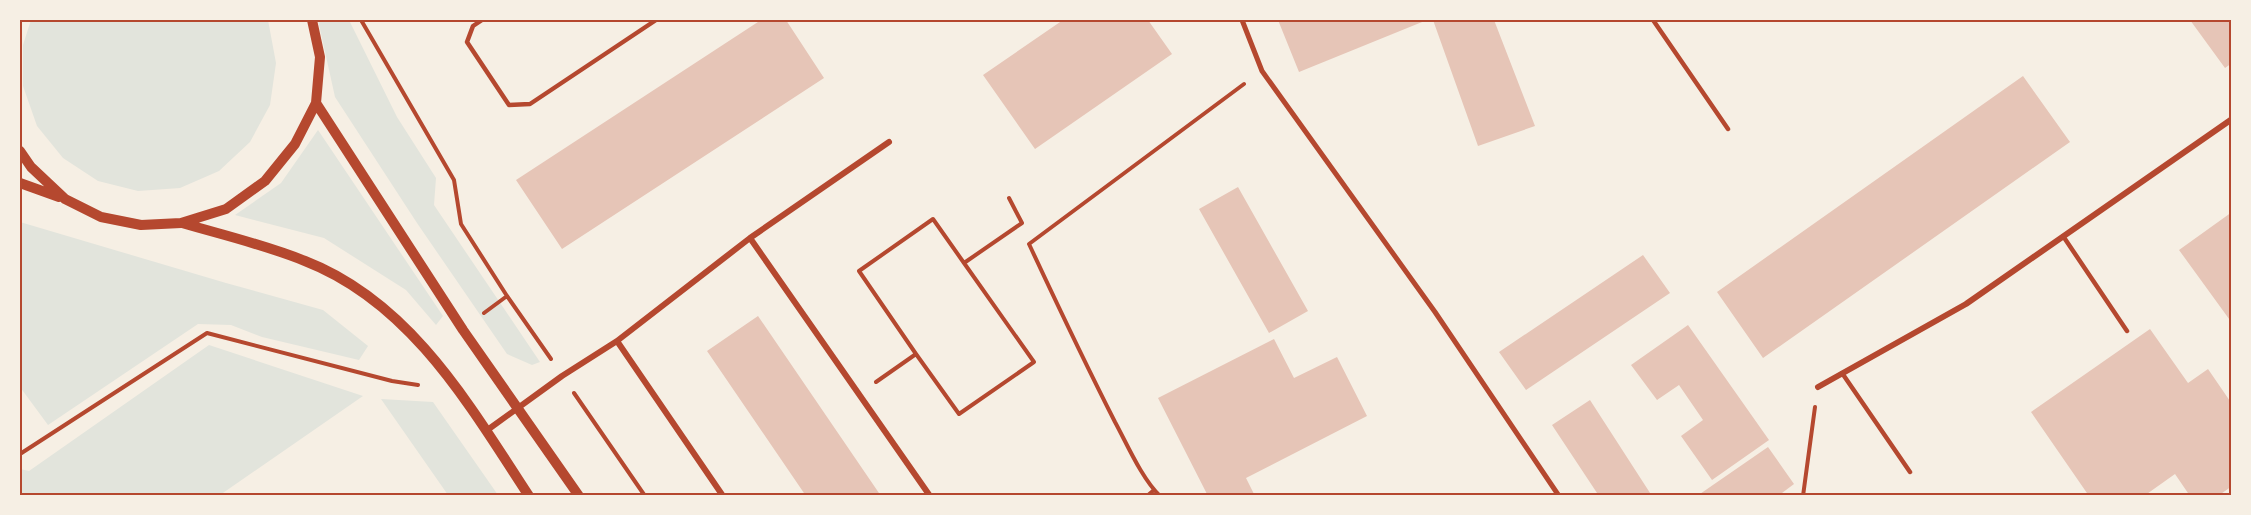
<svg xmlns="http://www.w3.org/2000/svg" width="2251" height="515" font-family="'PT Sans Narrow',sans-serif">
	<rect width="100%" height="100%" fill="#f6efe4"/>
	<!-- green -->
	<path fill="#e2e4dc" d="M 31,20 L 268,20 L 276,63 L 270,105 L 250,142 L 219,171 L 180,188 L 138,191 L 98,181 L 63,158 L 37,126 L 23,86 L 23,45 Z
		M 318,20 L 349,20 L 397,117 L 436,178 L 434,205 L 540,362 L 532,365 L 507,354 L 417,223 L 335,97 Z
		M 318,130 L 443,316 L 436,325 L 406,290 L 324,238 L 235,215 L 281,183 Z
		M 20,222 L 226,283 L 323,310 L 368,346 L 359,360 L 262,337 L 231,325 L 198,324 L 48,425 L 20,387 Z
		M 209,345 L 363,396 L 220,495 L 20,495 L 20,469 L 29,471 Z
		M 381,399 L 433,402 L 498,495 L 448,495 Z"/>
	<!-- building -->
	<path fill="#e6c5b7" d="M 761,20 L 786,20 L 824,78 L 562,249 L 516,180 Z
		M 1063,20 L 1148,20 L 1172,54 L 1035,149 L 983,75 Z
		M 1278,20 L 1427,20 L 1299,72 Z
		M 1433,20 L 1494,20 L 1535,126 L 1478,146 Z
		M 2190,20 L 2232,20 L 2232,63 L 2225,68 Z
		M 2023,76 L 2070,142 L 1763,358 L 1717,292 Z
		M 1238,187 L 1308,311 L 1269,333 L 1199,209 Z
		M 2232,212 L 2232,323 L 2179,250 Z
		M 1643,255 L 1670,293 L 1526,390 L 1499,352 Z
		M 758,316 L 881,496 L 806,496 L 707,351 Z
		M 1688,325 L 1769,440 L 1712,480 L 1681,436 L 1703,420 L 1679,385 L 1657,400 L 1631,365 Z
		M 2150,329 L 2188,383 L 2208,369 L 2232,404 L 2232,486 L 2218,496 L 2190,496 L 2175,474 L 2144,496 L 2089,496 L 2031,412 Z
		M 1274,339 L 1294,378 L 1337,357 L 1367,416 L 1246,478 L 1255,496 L 1208,496 L 1158,398 Z
		M 1590,400 L 1652,496 L 1599,496 L 1552,425 Z
		M 1768,447 L 1794,484 L 1778,496 L 1697,496 Z"/>
	<g fill="none" stroke-linecap="round" stroke-linejoin="round">
		<!-- path -->
		<path stroke="#b5482f" stroke-width="4" d="M 361,20 L 454,180 L 461,224 L 507,296 L 551,359
			M 484,313 L 507,296
			M 916,354 L 859,271 L 933,219 L 964,263
			M 876,382 L 916,354 L 959,414 L 1034,362 L 964,263 L 1022,223 L 1009,198
			M 574,393 L 645,496
			M 20,454 L 207,333 L 392,381 L 418,385
			M 1147,496 L 1154,490
			M 1160,496 C 1142,479 1127,444 1115,422 C 1085,363 1057,304 1029,244 L 1244,84
			M 1803,496 L 1815,407"/>
		<!-- service -->
		<path stroke="#b5482f" stroke-width="4.5" d="M 482,20 L 473,26 L 467,42 L 509,105 L 530,104 L 656,20
			M 1653,20 L 1728,129
			M 2063,236 L 2127,331
			M 1842,373 L 1910,472"/>
		<!-- pedestrian -->
		<path stroke="#b5482f" stroke-width="5" d="M 1242,20 L 1262,71 L 1435,312 L 1559,496"/>
		<!-- minor -->
		<path stroke="#b5482f" stroke-width="6" d="M 750,238 L 930,496
			M 617,341 L 723,496
			M 1818,387 L 1966,304 L 2232,119
			M 486,431 L 562,376 L 617,341 L 750,238 L 889,142"/>
		<!-- tertiary -->
		<path stroke="#b5482f" stroke-width="10" d="M 316,103 L 463,330 L 579,496
			M 20,151 L 31,167 L 65,199 L 101,217 L 141,225 L 181,223 L 226,209 L 265,181 L 295,144 L 316,103 L 320,57 L 312,20
			M 20,183 L 59,197
			M 182,223 C 223,235 266,245 305,261 C 411,302 470,406 529,496"/>
	</g>
	<!-- border -->
	<rect width="2251" height="515" fill="none" stroke="#f6efe4" stroke-width="42"/>
	<rect x="21" y="21" width="2209" height="473" fill="none" stroke="#b5482f" stroke-width="2"/>
</svg>
